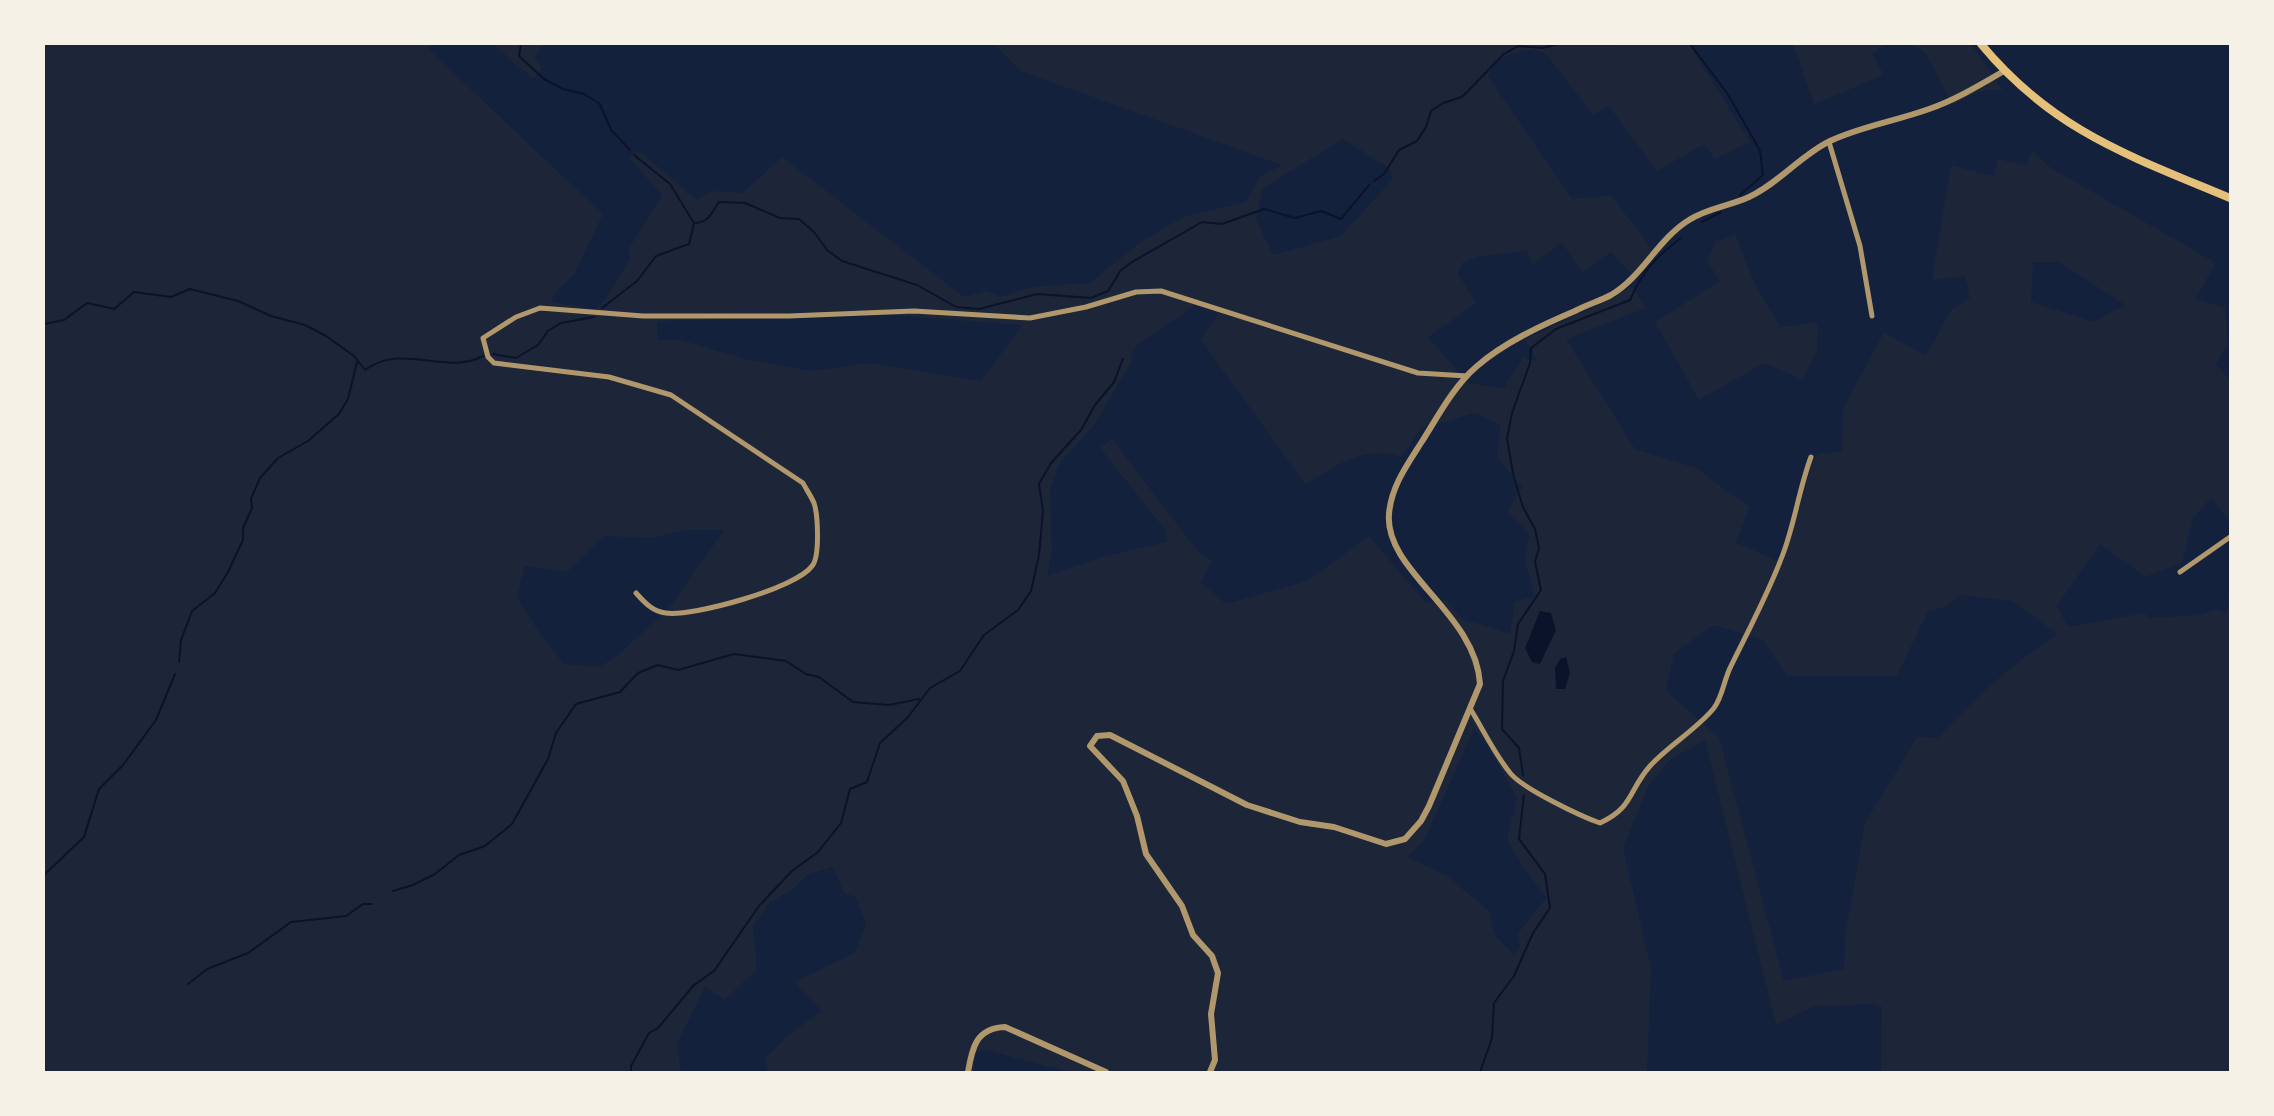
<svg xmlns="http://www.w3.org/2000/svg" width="2274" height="1116" font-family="Inter,sans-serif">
	<rect width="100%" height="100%" fill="#14213d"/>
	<!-- green -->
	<path fill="#1d2539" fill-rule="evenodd" d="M 44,44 L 433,44 L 428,49 L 603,214 L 575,273 L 555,293 L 551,302 L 595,309 L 606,299 L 630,258 L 628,250 L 662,195 L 628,157 L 639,151 L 697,200 L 712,191 L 743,193 L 782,157 L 964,297 L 987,291 L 1000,297 L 1030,287 L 1090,283 L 1139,243 L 1183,217 L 1246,202 L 1260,176 L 1282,165 L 1021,71 L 994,44 L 1535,44 L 1547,46 L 1689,44 L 1750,142 L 1715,159 L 1704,144 L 1657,171 L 1608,105 L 1593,115 L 1547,55 C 1529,42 1496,56 1488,76 L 1572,199 L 1611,195 L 1656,255 L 1636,279 L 1611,252 L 1583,272 L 1562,243 L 1533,264 L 1527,251 L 1481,256 L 1462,263 L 1458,274 L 1476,303 L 1428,337 L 1468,383 L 1506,389 L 1506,384 L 1523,357 L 1537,361 L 1525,339 L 1599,305 L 1632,286 L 1646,308 L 1566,339 L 1635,449 L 1696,468 L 1749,507 L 1736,543 L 1783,563 L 1813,461 L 1818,454 L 1842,451 L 1843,408 L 1884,332 L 1926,356 L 1951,310 L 1970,297 L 1965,276 L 1932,280 L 1951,165 L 1993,176 L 1998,159 L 2026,166 L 2032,151 L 2051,168 L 2216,263 L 2195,299 L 2225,307 L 2228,344 L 2216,364 L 2230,380 L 2230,522 L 2211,498 L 2193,518 L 2182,563 L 2145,577 L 2100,544 L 2057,606 L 2068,627 L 2145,613 L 2147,618 L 2200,615 L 2216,609 L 2227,613 L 2230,587 L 2230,1072 L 1881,1072 L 1882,1007 L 1875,1004 L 1814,1006 L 1776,1025 L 1705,740 L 1671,759 L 1648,786 L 1623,848 L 1651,967 L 1647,1072 L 1069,1072 L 986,1050 L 976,1052 L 973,1072 L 768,1072 L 765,1059 L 786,1037 L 822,1011 L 794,982 L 855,953 L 866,924 L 856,897 L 844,893 L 833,867 L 808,874 L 792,890 L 770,902 L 753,926 L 757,969 L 725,1000 L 705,987 L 677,1043 L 681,1072 L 44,1072 ZM 1343,139 L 1390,169 L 1393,179 L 1341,236 L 1273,255 L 1256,219 L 1263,188 ZM 2033,262 L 2059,262 L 2125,305 L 2094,322 L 2031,302 ZM 1197,304 L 1219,313 L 1201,340 L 1305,484 C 1335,467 1367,443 1401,457 L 1422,428 L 1475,413 L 1500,425 L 1497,457 L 1522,487 L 1507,512 L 1530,533 L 1525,559 L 1534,596 L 1515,602 L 1510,634 L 1463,619 L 1446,600 L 1426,603 L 1369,536 L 1307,581 L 1226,604 L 1201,583 L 1212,560 L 1200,554 L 1112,439 L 1100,448 L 1166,531 L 1167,542 L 1105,556 L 1047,576 L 1052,550 L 1050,490 L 1059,464 L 1094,425 L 1134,358 L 1130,356 L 1137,345 ZM 888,315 L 1022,325 L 981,381 L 869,363 L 811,371 L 745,359 L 681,340 L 658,340 L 657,321 ZM 684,530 L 724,530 L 669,608 L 619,654 L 600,667 L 564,664 L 542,637 L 517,597 L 525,566 L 567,572 L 604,536 L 652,538 ZM 1960,595 L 2012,601 L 2058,634 C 2012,663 1974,699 1938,738 L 1917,737 L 1865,823 L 1845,936 L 1844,969 L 1784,981 L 1719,737 L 1666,691 L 1674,653 L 1714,625 L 1763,640 L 1787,676 L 1897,676 L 1928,611 L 1946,607 ZM 1474,729 L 1486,744 L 1517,797 L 1507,838 L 1520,863 L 1546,898 L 1518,933 L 1520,946 L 1514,955 L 1496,937 L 1489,911 L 1447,876 L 1408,857 L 1425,839 Z
		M 493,44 L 544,44 L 535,57 L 542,68 L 533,79 Z
		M 1793,44 L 1891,44 L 1884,45 L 1872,54 L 1884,75 L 1814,104 Z
		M 1910,44 L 1971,44 L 2003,91 C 1985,86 1969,96 1953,104 L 1924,51 Z
		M 1735,234 L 1755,284 L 1780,327 L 1818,322 L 1817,352 L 1802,379 L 1764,363 L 1699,400 L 1655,322 L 1720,281 L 1707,261 L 1715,242 Z"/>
	<!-- water -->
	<path fill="#0b132b" d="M 1540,611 L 1551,613 L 1556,630 L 1540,664 L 1532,662 L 1525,648 Z
		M 1566,657 L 1570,673 L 1565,689 L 1556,689 L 1555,668 L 1560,659 Z"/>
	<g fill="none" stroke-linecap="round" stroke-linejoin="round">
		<!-- stream -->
		<path stroke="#0b132b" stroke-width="2" d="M 521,44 L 519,56 L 544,79 L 563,89 L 584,94 L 600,104 L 611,130 L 630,150
			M 1690,44 L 1727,93 L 1749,131 L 1760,151 L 1763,175 L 1740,195
			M 634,155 L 670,184 L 694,223
			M 1374,181 L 1384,174 L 1399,150 L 1417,141 L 1426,127 L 1431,111 L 1443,103 L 1462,97 L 1504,54 L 1518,46 L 1543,48 L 1558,44
			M 1702,222 L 1721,212
			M 694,223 C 709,223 712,212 719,202 L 745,203 L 780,218 L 799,219 L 814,232 L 827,250 L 842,261 L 917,285 L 956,307 L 979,309 L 1037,294 L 1091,298 L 1108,291 L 1121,270 L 1132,262 L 1202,222 L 1222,224 L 1264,209 L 1295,218 L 1321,211 L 1341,219 L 1369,185
			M 602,308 L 637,281 L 656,256 L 689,244 L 694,223
			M 44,324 L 64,320 L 87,303 L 114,309 L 134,292 L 171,297 L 190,289 L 238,301 L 271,316 L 305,325 L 326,336 L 354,356 L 365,370 C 402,342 445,376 483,356
			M 493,354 L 516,358 L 538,345 L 548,331 L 561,323 L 594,317
			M 179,662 L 181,640 L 192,611 L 215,593 L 228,572 L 243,540 L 243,528 L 252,508 L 251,499 L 260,478 L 278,458 L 308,441 L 339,414 L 348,399 L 357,362
			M 1523,775 L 1519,748 L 1502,729 L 1503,681 L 1514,651 L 1518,624 L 1541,590 L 1535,562 L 1539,548 L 1535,529 L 1523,507 L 1514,478 L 1507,439 L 1512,413 L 1530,363 L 1531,348 L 1556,329 L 1630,300 C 1643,270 1655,258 1681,238
			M 44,875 L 84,837 L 99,789 L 123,765 L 156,720 L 175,674
			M 393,891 L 413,885 L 435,874 L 459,855 L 485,846 L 512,824 L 548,759 L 556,733 L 576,704 L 620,692 L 638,673 L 658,665 L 678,670 L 734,654 L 786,661 L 806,674 L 819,677 L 853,702 L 889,705 L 919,699
			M 188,984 L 207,969 L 248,953 L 291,922 L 346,916 L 363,904 L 372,904
			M 631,1072 L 631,1066 L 649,1033 L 658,1028 L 694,985 L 714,971 L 759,906 L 792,871 L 818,852 L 841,823 L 850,789 L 867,782 L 880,743 L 908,717 L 930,688 L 960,671 L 984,635 L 1018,610 L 1031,591 L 1039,555 L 1043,511 L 1039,484 L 1051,463 L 1081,430 L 1095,405 L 1114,382 L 1123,359
			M 1480,1072 L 1492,1038 L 1494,1003 L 1514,976 L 1533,933 L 1550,908 L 1545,874 L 1519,839 L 1524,795"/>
		<!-- minor -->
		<path stroke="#b1986c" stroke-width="5" d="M 1829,142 L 1860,246 L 1872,316
			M 2180,572 L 2230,537
			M 636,593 C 644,602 653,612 666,613 C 692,617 797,588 812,566 C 820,557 818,515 814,503 C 811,496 806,489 803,483 L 671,395 L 609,377 L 494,363 L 488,357 L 483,338 L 516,317 L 540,308 L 643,316 L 789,316 L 914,311 L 1030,318 L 1086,307 L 1136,292 L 1161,291 L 1418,373 L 1467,376
			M 1471,710 C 1484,731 1495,755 1511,774 C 1524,789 1580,816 1600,823 C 1634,807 1628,791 1650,766 C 1669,745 1696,730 1714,708 C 1723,696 1724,679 1731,666 C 1749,629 1769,592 1783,554 C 1795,522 1799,489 1811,457"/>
		<!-- tertiary -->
		<path stroke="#b1986c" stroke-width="6" d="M 968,1072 C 972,1048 976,1028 1005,1027 L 1106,1072
			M 1210,1072 L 1215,1060 L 1211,1014 L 1218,973 L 1212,956 L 1193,935 L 1182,906 L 1146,854 L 1137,816 L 1123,781 L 1090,746 L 1097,736 L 1110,735 L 1247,805 L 1300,822 L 1334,827 L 1386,844 L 1405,839 L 1421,821 L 1429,806 L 1480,684 C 1476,613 1384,571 1389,514 C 1391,487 1407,465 1421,443 C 1437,418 1453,387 1476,367 C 1503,343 1542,325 1575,311 C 1586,305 1600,301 1611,295 C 1642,277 1658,239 1689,220 C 1707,208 1730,206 1749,197 C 1779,183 1801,155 1830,141 C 1862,126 1896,121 1929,109 C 1955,100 1980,85 2004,71"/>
		<!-- secondary -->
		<path stroke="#e5c07b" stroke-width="8" d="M 1981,44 C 2053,131 2130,156 2230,198"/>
	</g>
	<!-- border -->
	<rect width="2274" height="1116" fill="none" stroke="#f6f1e7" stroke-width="90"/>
</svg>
